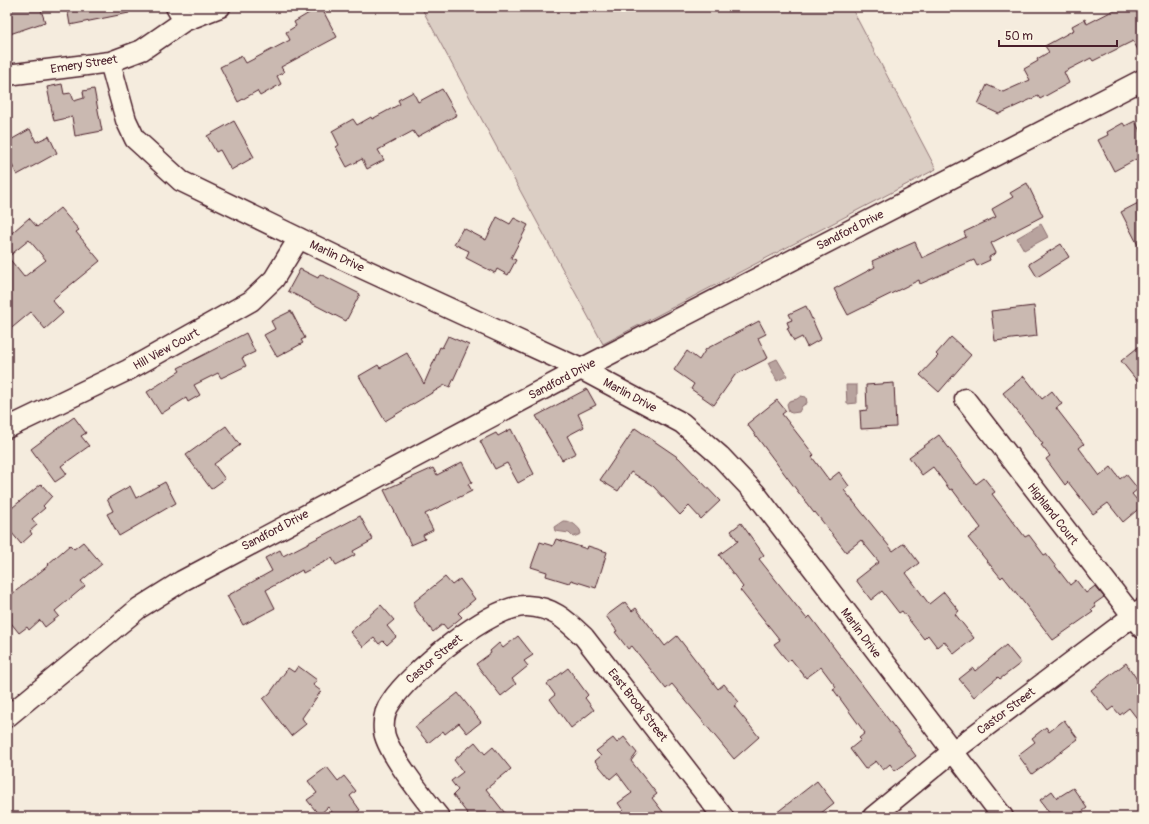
<svg xmlns="http://www.w3.org/2000/svg" width="1149" height="824" font-family="Pangolin,sans-serif">
	<rect width="100%" height="100%" fill="#f5ecde"/>
	<filter id="ink" filterUnits="userSpaceOnUse"><feTurbulence type="fractalNoise" baseFrequency=".025" numOctaves="2"/><feDisplacementMap in="SourceGraphic" scale="8" xChannelSelector="R" yChannelSelector="G"/><feConvolveMatrix kernelMatrix="1 2 1 2 8 2 1 2 1" color-interpolation-filters="sRGB"/></filter>
	<g filter="url(#ink)">
		<!-- green -->
		<path fill="#dbcec4" stroke="#927678" d="M 421,7 L 851,7 L 936,169 L 603,344 Z"/>
		<!-- water -->
		<path fill="#b8a39e" stroke="#8c6e70" d="M 1041,224 L 1048,237 L 1024,250 L 1017,238 Z
			M 777,359 L 787,376 L 777,381 L 768,363 Z
			M 846,385 L 857,385 L 857,403 L 847,404 Z
			M 801,396 L 806,397 L 807,403 L 802,406 L 799,412 L 792,413 L 789,412 L 787,404 L 789,401 L 797,399 Z
			M 563,521 C 571,521 575,524 580,530 L 581,534 L 573,537 L 569,533 L 555,531 L 554,527 Z"/>
		<!-- building -->
		<path fill="#cab9b1" stroke="#4a1f2b" fill-rule="evenodd" d="M 7,7 L 40,7 L 45,22 L 7,35 Z
			M 67,7 L 128,7 L 129,13 L 70,25 Z
			M 319,7 L 321,7 L 337,37 L 281,67 L 284,72 L 277,76 L 281,84 L 260,96 L 257,91 L 238,102 L 220,67 L 242,56 L 246,63 L 290,40 L 286,32 L 296,26 L 294,22 Z
			M 1120,7 L 1142,7 L 1142,57 L 1133,41 L 1093,61 L 1091,58 L 1064,72 L 1069,83 L 1040,99 L 1038,96 L 999,114 L 978,104 L 987,85 L 1003,92 L 1030,80 L 1024,69 L 1038,61 L 1037,59 L 1049,52 L 1045,46 L 1074,30 L 1072,26 L 1085,19 L 1087,24 Z
			M 62,84 L 64,94 L 71,93 L 74,101 L 84,98 L 83,91 L 94,89 L 102,131 L 75,136 L 72,117 L 54,121 L 47,87 Z
			M 442,89 L 457,115 L 417,137 L 413,131 L 378,150 L 384,160 L 367,169 L 362,159 L 347,167 L 336,147 L 339,145 L 332,131 L 353,119 L 357,125 L 371,117 L 372,119 L 400,104 L 398,100 L 413,92 L 418,102 Z
			M 234,121 L 254,157 L 231,170 L 220,150 L 216,152 L 207,136 Z
			M 1135,121 L 1142,135 L 1142,156 L 1114,171 L 1098,140 L 1108,135 L 1107,132 L 1123,123 L 1125,126 Z
			M 30,129 L 36,142 L 49,136 L 57,153 L 17,175 L 7,155 L 7,142 Z
			M 1027,183 L 1043,216 L 991,243 L 996,253 L 989,257 L 990,260 L 977,266 L 974,260 L 920,284 L 919,280 L 848,315 L 834,289 L 875,267 L 872,261 L 915,242 L 922,258 L 966,237 L 964,232 L 996,217 L 992,209 L 1013,197 L 1010,193 Z
			M 1142,201 L 1142,253 L 1121,212 Z
			M 60,208 L 79,230 L 76,232 L 100,261 L 52,300 L 63,313 L 45,329 L 31,312 L 7,332 L 7,237 L 29,218 L 37,227 ZM 29,240 L 46,260 L 24,277 L 8,257 Z
			M 497,217 L 510,224 L 514,218 L 528,225 L 511,258 L 516,260 L 508,275 L 497,269 L 495,273 L 466,258 L 469,251 L 454,244 L 463,228 L 486,240 Z
			M 1061,244 L 1069,257 L 1037,277 L 1029,264 Z
			M 300,269 L 318,278 L 320,274 L 360,294 L 346,321 L 288,291 Z
			M 806,306 L 821,339 L 807,347 L 802,337 L 794,341 L 787,328 L 789,327 L 787,322 L 792,320 L 789,314 Z
			M 1034,306 L 1037,336 L 995,341 L 991,311 Z
			M 291,311 L 305,338 L 301,340 L 303,343 L 277,357 L 264,335 L 275,329 L 271,321 Z
			M 759,321 L 766,334 L 758,338 L 768,358 L 735,375 L 714,405 L 691,389 L 694,384 L 674,370 L 687,351 L 699,360 L 706,349 Z
			M 246,333 L 255,352 L 242,358 L 246,366 L 221,378 L 218,373 L 194,385 L 200,395 L 188,402 L 186,398 L 161,414 L 147,392 L 180,371 L 178,368 Z
			M 448,336 L 469,345 L 450,387 L 445,385 L 385,421 L 359,376 L 378,365 L 380,368 L 407,353 L 424,384 L 440,347 L 442,348 Z
			M 951,337 L 971,355 L 939,392 L 920,375 L 938,356 L 936,354 Z
			M 1142,344 L 1142,387 L 1121,361 Z
			M 1024,376 L 1042,399 L 1052,391 L 1062,404 L 1056,408 L 1084,444 L 1079,448 L 1100,476 L 1111,467 L 1120,479 L 1126,474 L 1138,489 L 1132,494 L 1142,506 L 1123,522 L 1108,503 L 1093,514 L 1068,482 L 1065,485 L 1046,459 L 1050,456 L 1041,445 L 1043,444 L 1003,393 Z
			M 894,383 L 896,427 L 861,429 L 860,411 L 867,410 L 866,385 Z
			M 587,389 L 596,405 L 578,414 L 584,427 L 567,436 L 576,453 L 562,460 L 536,416 Z
			M 777,400 L 786,411 L 782,414 L 814,455 L 812,457 L 829,480 L 839,472 L 849,486 L 844,490 L 893,551 L 904,543 L 919,563 L 906,573 L 929,604 L 944,592 L 959,611 L 955,614 L 974,638 L 954,654 L 944,641 L 937,647 L 928,635 L 924,639 L 902,611 L 899,613 L 882,591 L 871,600 L 856,580 L 879,562 L 861,540 L 846,552 L 815,512 L 814,513 L 747,424 Z
			M 74,417 L 86,433 L 81,436 L 89,446 L 61,466 L 67,474 L 55,482 L 31,449 Z
			M 226,426 L 240,445 L 214,464 L 225,479 L 211,489 L 186,455 Z
			M 635,428 L 679,458 L 720,501 L 701,519 L 689,506 L 680,515 L 653,486 L 631,472 L 618,491 L 600,480 Z
			M 511,429 L 534,474 L 518,483 L 507,463 L 495,469 L 480,441 L 496,433 L 498,436 Z
			M 939,435 L 976,484 L 984,478 L 995,492 L 992,494 L 1025,537 L 1029,535 L 1044,555 L 1046,554 L 1070,585 L 1076,580 L 1086,593 L 1095,586 L 1104,597 L 1094,604 L 1096,607 L 1091,610 L 1093,612 L 1053,640 L 1003,576 L 1001,578 L 968,538 L 981,528 L 952,489 L 950,490 L 933,467 L 922,475 L 909,457 Z
			M 462,462 L 472,482 L 468,484 L 472,491 L 425,514 L 433,530 L 423,535 L 425,539 L 411,545 L 384,490 L 433,468 L 437,475 Z
			M 165,482 L 176,503 L 119,536 L 107,514 L 113,511 L 107,499 L 130,486 L 136,498 Z
			M 41,484 L 52,496 L 43,506 L 45,508 L 32,519 L 37,525 L 30,531 L 32,534 L 21,544 L 7,527 L 7,512 Z
			M 360,516 L 373,540 L 353,551 L 355,555 L 336,565 L 332,558 L 303,573 L 302,570 L 266,590 L 275,608 L 243,625 L 227,596 L 272,571 L 265,558 L 280,550 L 283,556 Z
			M 741,523 L 764,555 L 759,559 L 807,619 L 810,616 L 916,756 L 895,771 L 890,764 L 883,770 L 876,761 L 865,769 L 850,749 L 861,740 L 859,738 L 865,733 L 833,689 L 836,687 L 821,667 L 806,678 L 791,659 L 788,662 L 774,644 L 780,640 L 740,590 L 743,587 L 719,555 L 738,541 L 731,531 Z
			M 556,539 L 587,549 L 588,546 L 607,552 L 596,588 L 571,580 L 569,583 L 546,576 L 547,572 L 531,567 L 540,542 L 553,546 Z
			M 83,542 L 102,564 L 81,581 L 85,586 L 55,611 L 59,616 L 45,627 L 40,620 L 29,630 L 27,627 L 19,633 L 7,618 L 7,598 L 49,565 L 48,564 L 70,545 L 74,549 Z
			M 445,577 L 452,585 L 460,579 L 475,599 L 458,613 L 462,617 L 447,629 L 443,624 L 433,632 L 414,607 L 414,602 Z
			M 625,602 L 632,611 L 636,608 L 665,646 L 677,636 L 718,689 L 724,684 L 739,702 L 734,706 L 759,737 L 734,759 L 672,684 L 666,689 L 632,646 L 628,649 L 615,632 L 617,631 L 606,616 Z
			M 381,605 L 394,620 L 387,626 L 396,637 L 387,645 L 383,641 L 379,644 L 374,638 L 363,647 L 350,632 Z
			M 518,636 L 533,655 L 524,661 L 528,666 L 512,679 L 516,684 L 501,696 L 476,664 L 491,653 L 490,651 L 499,643 L 503,648 Z
			M 1006,645 L 1021,663 L 1000,679 L 998,677 L 974,697 L 959,679 L 973,668 L 975,671 Z
			M 1126,663 L 1142,687 L 1142,725 L 1129,708 L 1120,715 L 1113,707 L 1108,711 L 1091,690 Z
			M 298,666 L 317,680 L 313,685 L 321,691 L 302,718 L 306,724 L 291,736 L 263,699 L 270,693 L 288,668 L 294,672 Z
			M 568,668 L 588,695 L 585,698 L 594,710 L 571,728 L 550,699 L 555,695 L 547,684 Z
			M 458,693 L 481,722 L 467,733 L 459,723 L 445,734 L 443,731 L 428,743 L 415,727 Z
			M 1064,720 L 1078,739 L 1032,774 L 1018,755 L 1035,742 L 1032,738 L 1046,727 L 1049,732 Z
			M 624,737 L 637,753 L 631,761 L 657,794 L 652,798 L 667,817 L 628,817 L 618,803 L 632,793 L 617,773 L 610,779 L 595,761 L 601,756 L 596,751 L 613,738 L 617,743 Z
			M 475,742 L 485,754 L 493,747 L 511,769 L 486,789 L 508,817 L 470,817 L 453,795 L 458,790 L 451,781 L 463,772 L 454,760 Z
			M 327,767 L 338,781 L 344,776 L 356,791 L 350,796 L 360,810 L 351,817 L 336,817 L 328,807 L 319,815 L 307,800 L 317,793 L 308,781 Z
			M 817,781 L 834,803 L 816,817 L 771,817 Z
			M 1073,788 L 1087,808 L 1075,817 L 1052,817 L 1040,800 L 1052,791 L 1057,798 Z"/>
		<g fill="none" stroke-linecap="round" stroke-linejoin="round">
			<!-- minor casing -->
			<g stroke="#4a1f2b" stroke-width="23">
				<path id="minor" d="M 176,7 L 184,21
					M 110,62 L 126,120 L 135,139 L 181,181 L 342,259 L 581,369 L 682,423 L 720,456 L 756,494 L 1003,817
					M 7,75 L 110,62 L 142,50 L 184,21 L 220,7
					M 965,399 L 1142,628
					M 7,428 L 128,370 L 251,301 L 274,279 L 299,238
					M 7,717 L 139,608 L 182,581 L 581,369 L 1142,80
					M 439,817 C 426,801 385,749 384,731 C 383,721 385,710 391,702 C 409,673 492,604 527,606 C 553,607 566,620 584,637 L 723,817
					M 873,817 L 952,752 L 1142,609"/>
			</g>
			<!-- minor -->
			<use href="#minor" stroke="#fcf5e5" stroke-width="20"/>
		</g>
	</g>
	<g text-anchor="middle" stroke-width="4" stroke-linejoin="round" paint-order="stroke">
		<!-- street labels -->
		<g font-size="12" fill="#4a1f2b" stroke="#fcf5e5">
			<text transform="translate(84 64) rotate(-9)" y="4">Emery Street</text>
			<text transform="translate(850 230) rotate(-27)" y="4">Sandford Drive</text>
			<text transform="translate(337 256) rotate(25)" y="4">Marlin Drive</text>
			<text transform="translate(166 349) rotate(-29)" y="4">Hill View Court</text>
			<text transform="translate(562 379) rotate(-28)" y="4">Sandford Drive</text>
			<text transform="translate(630 395) rotate(28)" y="4">Marlin Drive</text>
			<text transform="translate(1053 514) rotate(52)" y="4">Highland Court</text>
			<text transform="translate(275 530) rotate(-28)" y="4">Sandford Drive</text>
			<text transform="translate(861 633) rotate(53)" y="4">Marlin Drive</text>
			<text transform="translate(434 659) rotate(-40)" y="4">Castor Street</text>
			<text transform="translate(638 705) rotate(52)" y="4">East Brook Street</text>
			<text transform="translate(1006 711) rotate(-37)" y="4">Castor Street</text>
		</g>
	</g>
	<!-- margin -->
	<rect width="1149" height="824" fill="none" stroke="#fcf5e5" stroke-width="24"/>
	<rect x="12" y="12" width="1125" height="800" fill="none" stroke="#4a1f2b" stroke-width="1.5" filter="url(#ink)"/>
	<!-- scale -->
	<path d="M999 40v6h118v-6" fill="none" stroke="#4a1f2b" stroke-width="2"/>
	<text x="1005" y="40" font-size="12" fill="#4a1f2b" stroke="#fcf5e5" stroke-width="3" paint-order="stroke">50 m</text>
</svg>
